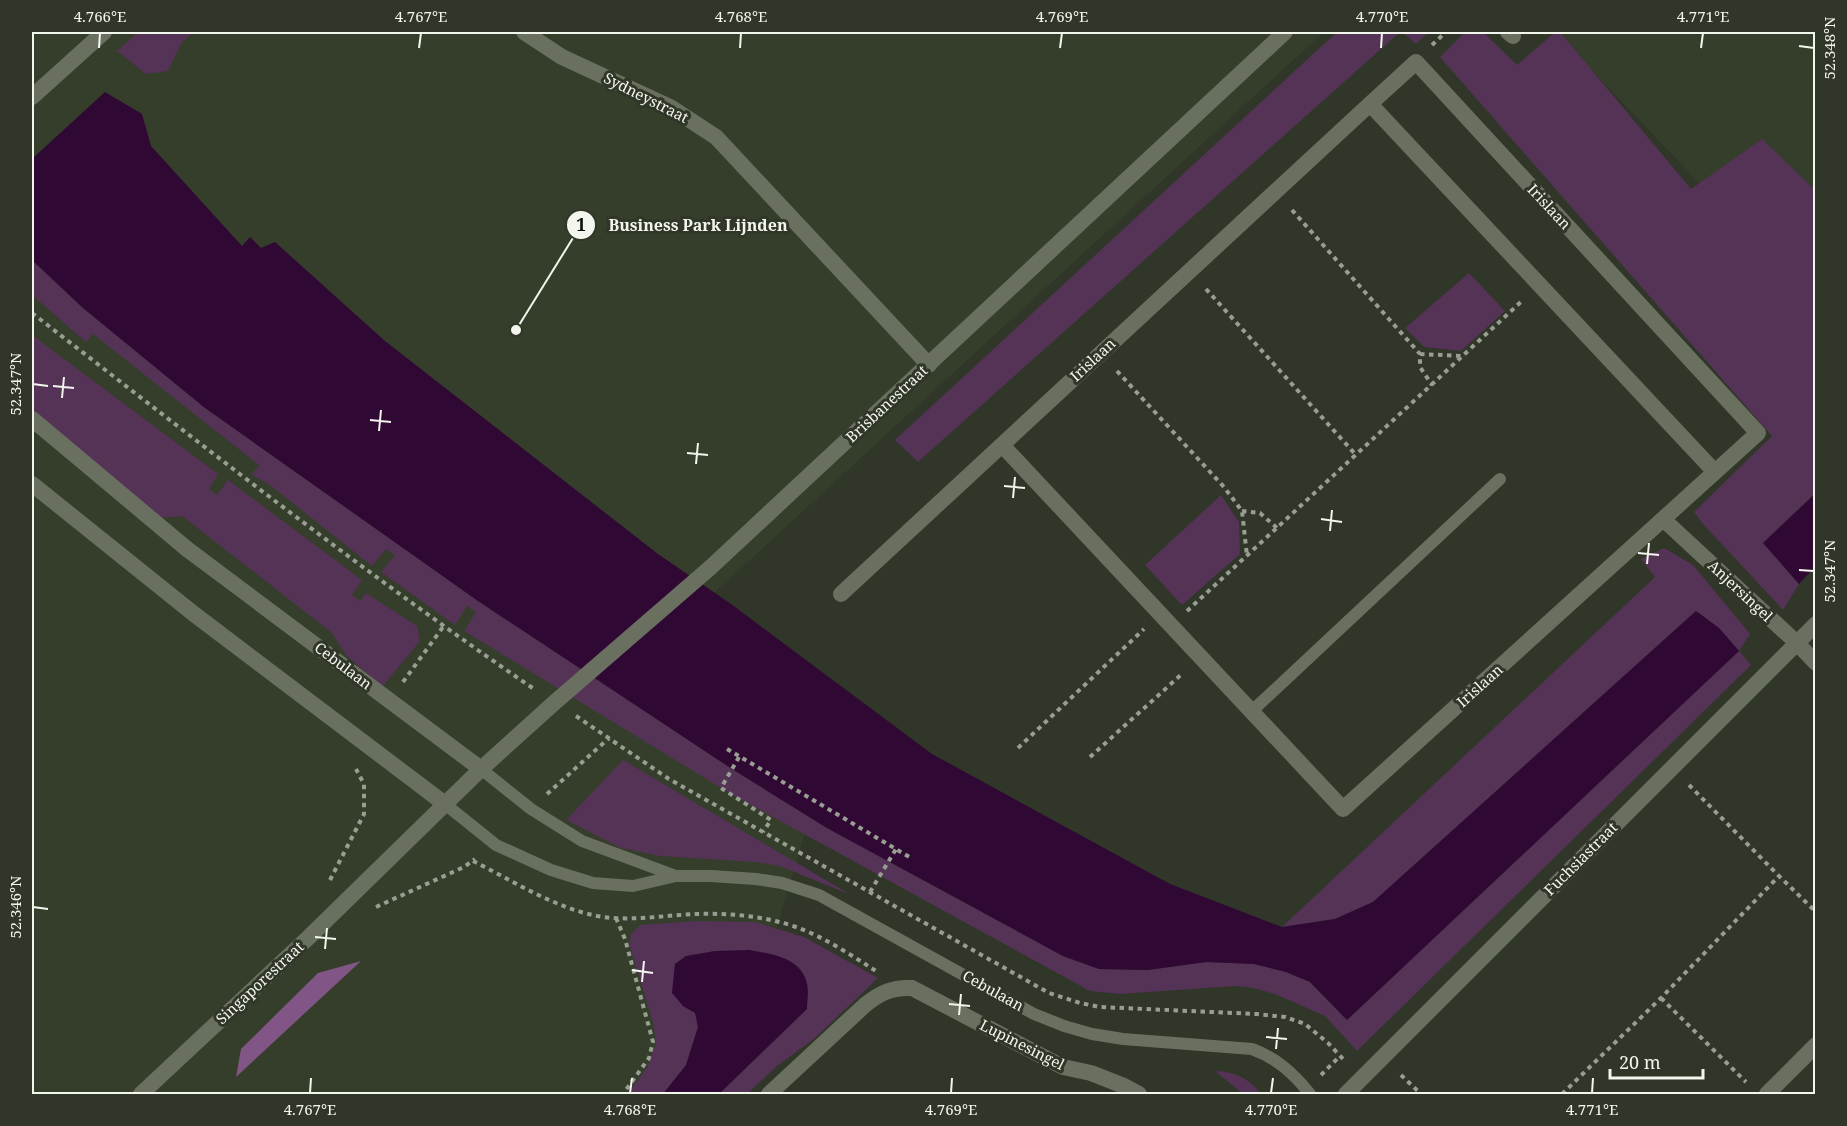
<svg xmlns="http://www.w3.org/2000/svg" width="1847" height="1126" font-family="'Noto Serif',serif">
	<rect width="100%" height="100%" fill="#303628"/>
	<!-- built -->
	<path fill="#353e2a" d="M 32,32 L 1324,32 L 676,628 L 826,763 L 754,1002 L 669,1094 L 32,1094 Z
		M 1555,32 L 1815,32 L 1815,304 Z"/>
	<!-- green -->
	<path fill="#543357" d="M 138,32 L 194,32 L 182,42 L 168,71 L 146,74 L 117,51 Z
		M 1337,32 L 1400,32 L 918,462 L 895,440 Z
		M 1402,32 L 1429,32 L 1416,44 Z
		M 1465,32 L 1483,32 L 1517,65 L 1555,32 L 1560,32 L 1691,189 L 1762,139 L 1815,190 L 1815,493 L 1763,543 L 1799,584 L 1783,610 L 1703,524 L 1694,512 L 1772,436 L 1440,57 Z
		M 32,260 L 83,308 L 205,408 L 478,601 L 732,769 L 827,828 L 1063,956 L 1099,969 L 1148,970 L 1206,962 L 1254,964 L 1286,972 L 1310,982 L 1347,1020 L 1739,651 L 1719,628 L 1696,611 L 1373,902 L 1335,919 L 1282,927 L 1655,577 L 1641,559 L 1664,548 L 1693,565 L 1750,634 L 1739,651 L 1751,665 L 1357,1051 L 1325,1016 L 1275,994 L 1254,988 L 1235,986 L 1120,994 L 1090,991 L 731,794 L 464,631 L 476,612 L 467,606 L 455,625 L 381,572 L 395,555 L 386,549 L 372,566 L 270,485 L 251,474 L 260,466 L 93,334 L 86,342 L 32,295 Z
		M 1469,273 L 1505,311 L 1461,351 L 1424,347 L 1405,328 Z
		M 32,335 L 218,474 L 209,489 L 217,495 L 228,480 L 362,580 L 352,595 L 360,601 L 366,593 L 417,626 L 420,641 L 382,687 L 347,656 L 331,632 L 182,516 L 159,518 L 32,412 Z
		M 1221,495 L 1239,522 L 1240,554 L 1182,605 L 1145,565 Z
		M 623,760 L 851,895 L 780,866 L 755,862 L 660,856 L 621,848 L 566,820 Z
		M 697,921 L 755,922 L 804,937 L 878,978 L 815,1038 L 777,1066 L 747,1094 L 719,1094 L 806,1009 L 683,1006 L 696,1013 L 698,1027 L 686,1065 L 663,1094 L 627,1094 L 647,1068 L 656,1044 L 653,1022 L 629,943 L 631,934 L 640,925 Z
		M 1215,1071 C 1235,1072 1249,1078 1261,1094 L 1243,1094 Z"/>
	<!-- forest -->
	<path fill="#815686" d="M 361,961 L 236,1077 L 241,1049 L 318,973 Z"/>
	<!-- water -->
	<path fill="#300834" d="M 105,92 L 142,114 L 151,146 L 242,246 L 250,237 L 261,248 L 275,242 L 385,341 L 658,554 L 731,604 L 932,754 L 1170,884 L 1282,927 L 1335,919 L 1373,902 L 1696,611 L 1719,628 L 1739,651 L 1347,1020 L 1310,982 L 1286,972 L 1254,964 L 1206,962 L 1148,970 L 1099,969 L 1063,956 L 827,828 L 732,769 L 478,601 L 205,408 L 83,308 L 32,260 L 32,157 L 33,158 Z
		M 1815,494 L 1815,567 L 1799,584 L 1763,543 Z
		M 749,950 C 772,954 802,958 807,984 C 809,992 807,1001 807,1009 L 719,1094 L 663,1094 L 686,1065 L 698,1027 L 695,1013 L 683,1006 L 672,993 L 675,964 L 686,956 L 715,951 Z"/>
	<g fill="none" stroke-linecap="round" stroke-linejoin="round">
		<!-- path -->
		<path stroke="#999e93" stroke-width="4" stroke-dasharray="4.5 4.5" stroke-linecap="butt" d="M 1432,45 L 1446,32
			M 1292,210 L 1420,354 L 1420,367 L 1432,385
			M 1206,289 L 1356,455
			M 32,313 C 197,441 361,571 534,689
			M 1420,354 L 1463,356
			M 1117,371 L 1224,487 L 1242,511 L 1247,556
			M 1242,511 L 1260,513 L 1277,528
			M 1187,611 L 1523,300
			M 403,682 L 443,627
			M 576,716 L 669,779 L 1049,993 L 1080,1003 L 1100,1007 L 1257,1014 L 1285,1017 L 1305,1024 L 1328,1043 L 1345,1061
			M 1018,748 L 1144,629
			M 727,749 L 911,858
			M 739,757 L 721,788 L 771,820 L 763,832
			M 1090,757 L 1183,673
			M 1689,785 L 1779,876
			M 547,794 L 609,738
			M 473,861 C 513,881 553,907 597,916 C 630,922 665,915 697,914 C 731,913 764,916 796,927 C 824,937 851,955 876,971
			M 330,880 L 364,814 L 364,784 L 356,769
			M 870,892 L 896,849
			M 376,907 L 464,867 L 475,859
			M 616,918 L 625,939 L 653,1042 L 649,1058 L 623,1094
			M 1661,998 L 1746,1082
			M 1321,1075 L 1340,1056
			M 1401,1075 L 1421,1094
			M 1562,1094 L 1661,998 L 1779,876 L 1816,912"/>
		<!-- service -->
		<path stroke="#697060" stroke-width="12" d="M 1252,711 L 1500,479
			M 481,769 L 531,809 L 582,841 L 676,876
			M 445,804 L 496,845 L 551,870 L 593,883 L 633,886 L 676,876 L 711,876 L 756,879 L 782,883 L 819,895 L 1034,1014 L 1064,1026 L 1092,1034 L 1123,1039 L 1252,1049 C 1277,1058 1294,1074 1310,1094"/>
		<!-- minor -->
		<path stroke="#697060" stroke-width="16" d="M 524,32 L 562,57 L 670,107 L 716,137 L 929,365
			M 1508,32 L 1513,36
			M 32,97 L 104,32
			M 1370,104 L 1715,472
			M 32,419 L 187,549 L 481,769
			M 32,484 L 194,614 L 445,804
			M 1664,520 L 1797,643 L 1816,663
			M 841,594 L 1370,104 L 1416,62 L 1758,433 L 1343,809 L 1002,445
			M 141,1094 L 308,938 L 481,769 L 554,703 L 711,567 L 1285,32
			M 769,1094 L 865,1005 C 880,993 892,987 912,988 L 1063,1067 L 1091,1073 L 1124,1086 L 1139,1094
			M 1346,1094 L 1816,624
			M 1767,1094 L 1816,1045"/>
	</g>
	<!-- ticks -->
	<path fill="none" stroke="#f2f6ed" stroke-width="2" d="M 1799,46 L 1814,48M 99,48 L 100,33M 419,48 L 421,33M 740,48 L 741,33M 1060,48 L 1062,33M 1381,48 L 1382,33M 1701,48 L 1703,33M 33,384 L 48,386M 53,386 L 74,388M 62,398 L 64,377M 370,420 L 391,422M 379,431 L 381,410M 687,453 L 708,455M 696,464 L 698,443M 1004,486 L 1025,488M 1013,498 L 1015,477M 1321,519 L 1342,522M 1330,531 L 1332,510M 1638,553 L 1659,555M 1647,564 L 1649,543M 1799,570 L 1814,571M 33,907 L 48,909M 315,937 L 336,939M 325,949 L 327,928M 632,970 L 653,973M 642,982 L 644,961M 949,1004 L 970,1006M 959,1015 L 961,994M 1266,1037 L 1287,1039M 1276,1049 L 1278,1028M 310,1093 L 311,1078M 630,1093 L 632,1078M 951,1093 L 952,1078M 1271,1093 L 1273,1078M 1592,1093 L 1593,1078"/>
	<g text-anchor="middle" stroke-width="6" stroke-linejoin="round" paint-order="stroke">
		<!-- street labels -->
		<g font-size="15" fill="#f2f6ed" stroke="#303628">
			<text transform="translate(646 98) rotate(27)" y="5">Sydneystraat</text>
			<text transform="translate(1549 207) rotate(47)" y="5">Irislaan</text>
			<text transform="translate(1093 360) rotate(-43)" y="5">Irislaan</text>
			<text transform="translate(887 404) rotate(-43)" y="5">Brisbanestraat</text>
			<text transform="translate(1740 591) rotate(43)" y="5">Anjersingel</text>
			<text transform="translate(343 666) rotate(37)" y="5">Cebulaan</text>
			<text transform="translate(1480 686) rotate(-42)" y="5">Irislaan</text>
			<text transform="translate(1581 859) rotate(-45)" y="5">Fuchsiastraat</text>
			<text transform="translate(260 983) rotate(-43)" y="5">Singaporestraat</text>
			<text transform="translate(993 991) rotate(29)" y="5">Cebulaan</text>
			<text transform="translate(1022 1045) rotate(27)" y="5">Lupinesingel</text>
		</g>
	</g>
	<!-- callouts -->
	<path fill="none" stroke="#f2f6ed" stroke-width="2" d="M516 330L581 225"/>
	<g fill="#f2f6ed" stroke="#303628" stroke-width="2">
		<circle cx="516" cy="330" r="6"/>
		<circle cx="581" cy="225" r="15"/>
	</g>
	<g font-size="18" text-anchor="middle" font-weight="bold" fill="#111">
		<text x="581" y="231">1</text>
	</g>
	<g font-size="16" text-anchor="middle" font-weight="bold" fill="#f2f6ed" stroke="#303628" stroke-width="6" stroke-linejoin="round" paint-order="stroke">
		<text x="698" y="231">Business Park Lijnden</text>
	</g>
	<!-- border -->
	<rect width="1847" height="1126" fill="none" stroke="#303628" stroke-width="66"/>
	<!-- scale -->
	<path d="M1610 1069v9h93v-9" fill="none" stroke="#f2f6ed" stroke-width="3"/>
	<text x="1619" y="1069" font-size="18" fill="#f2f6ed" stroke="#303628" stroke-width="4.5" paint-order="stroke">20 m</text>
	<rect x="33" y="33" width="1781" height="1060" fill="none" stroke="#f2f6ed" stroke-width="2"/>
	<g font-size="15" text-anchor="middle" fill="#f2f6ed">
		<text x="100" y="22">4.766°E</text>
		<text x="421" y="22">4.767°E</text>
		<text x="741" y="22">4.768°E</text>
		<text x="1062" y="22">4.769°E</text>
		<text x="1382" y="22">4.770°E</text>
		<text x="1703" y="22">4.771°E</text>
		<text transform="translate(1830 48) rotate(-90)" y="5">52.348°N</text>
		<text transform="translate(16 384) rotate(-90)" y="5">52.347°N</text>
		<text transform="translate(1830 571) rotate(-90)" y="5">52.347°N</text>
		<text transform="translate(16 907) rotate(-90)" y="5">52.346°N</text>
		<text x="310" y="1115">4.767°E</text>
		<text x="630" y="1115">4.768°E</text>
		<text x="951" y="1115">4.769°E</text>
		<text x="1271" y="1115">4.770°E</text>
		<text x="1592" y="1115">4.771°E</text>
	</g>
</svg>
